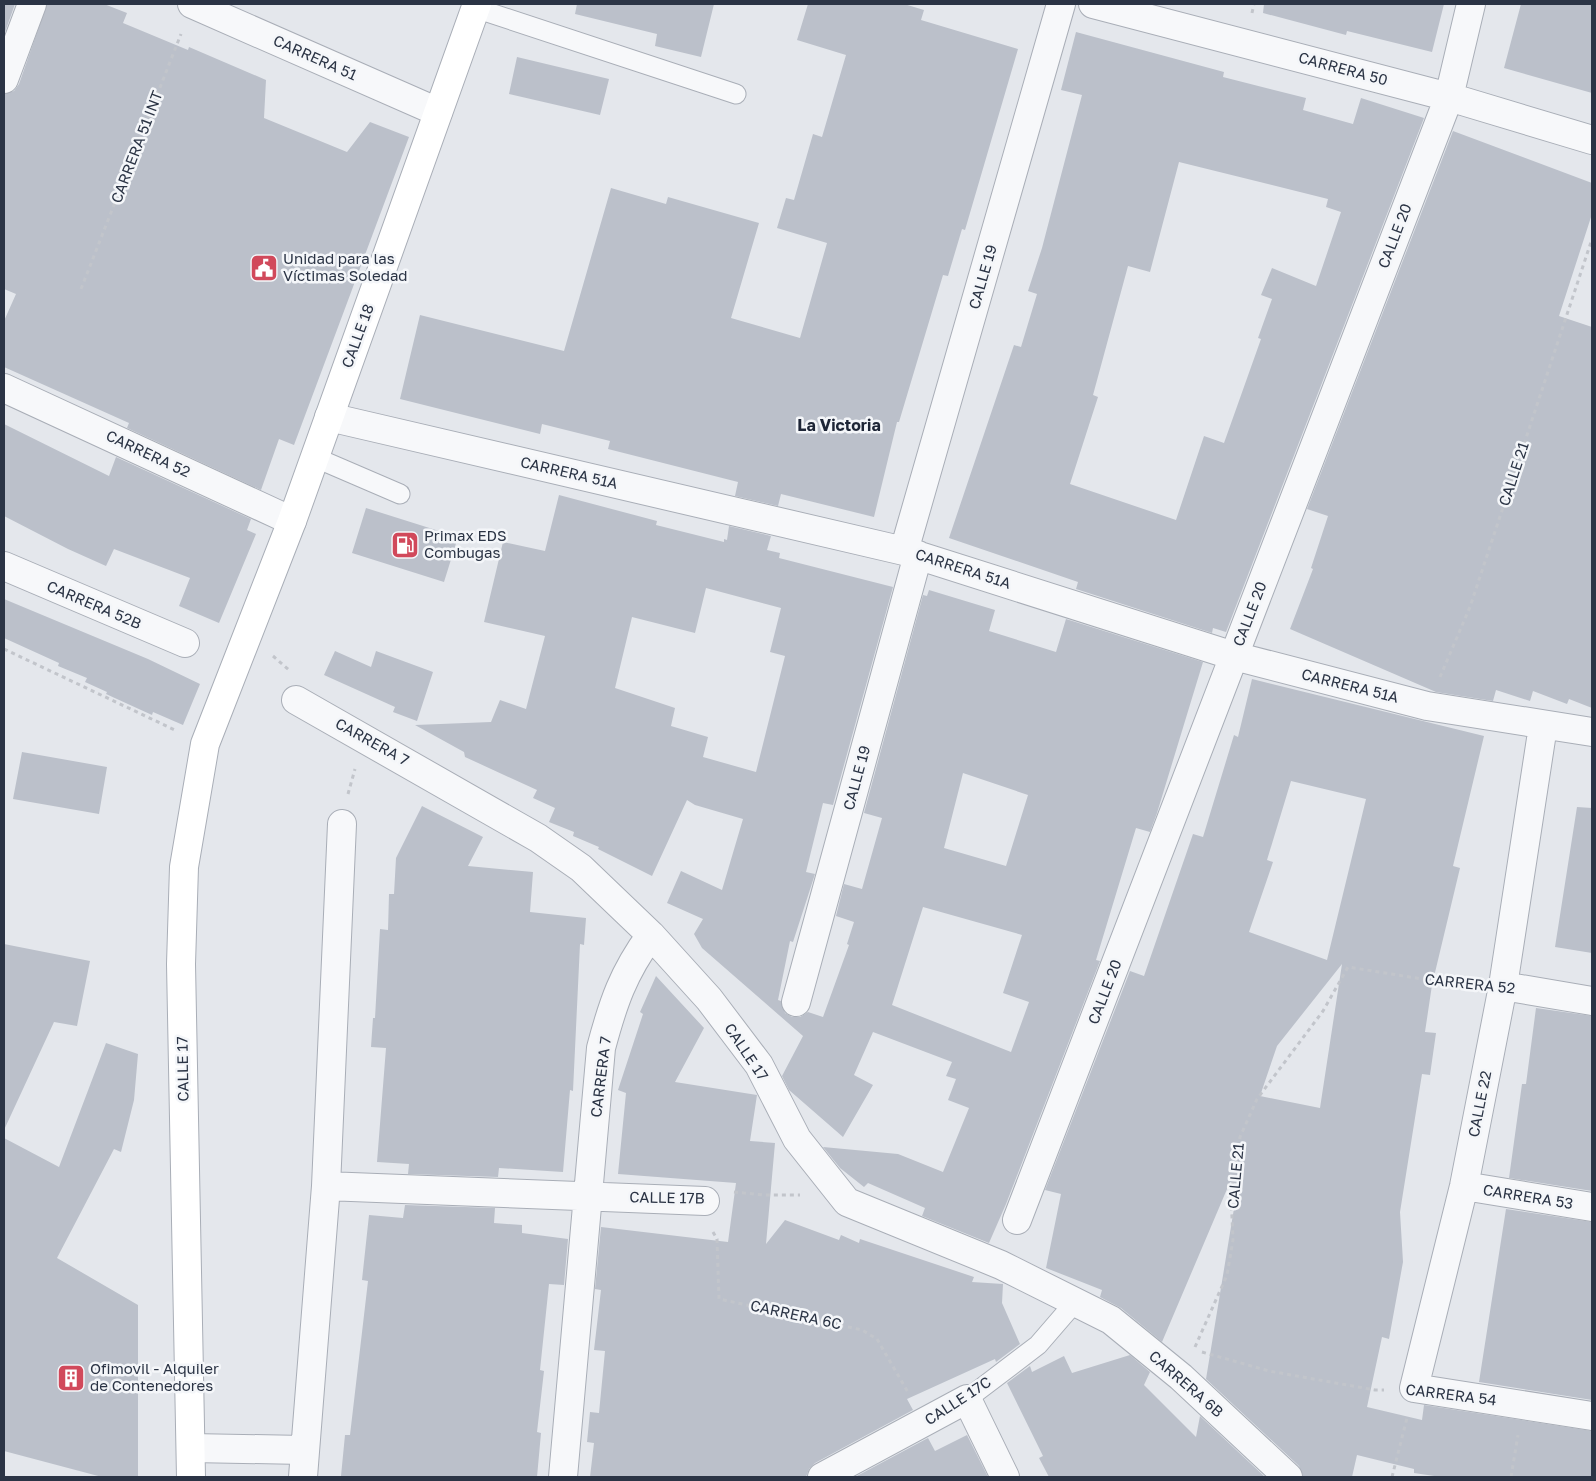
<svg xmlns="http://www.w3.org/2000/svg" width="1596" height="1481" font-family="'Golos Text',sans-serif">
	<rect width="100%" height="100%" fill="#e4e7ec"/>
	<!-- building -->
	<path fill="#bbc0ca" fill-rule="evenodd" d="M 4,4 L 15,4 L 4,35 Z
		M 47,4 L 104,4 L 127,13 L 123,23 L 188,50 L 189,47 L 266,80 L 264,118 L 347,152 L 370,122 L 409,137 L 294,445 L 279,439 L 261,490 L 127,428 L 129,423 L 4,367 L 4,321 L 16,294 L 4,289 L 4,94 L 14,91 L 19,84 Z
		M 577,4 L 714,4 L 701,57 L 655,46 L 657,34 L 575,14 Z
		M 808,4 L 904,4 L 924,10 L 921,20 L 1018,49 L 965,230 L 962,229 L 948,276 L 943,275 L 899,422 L 897,422 L 874,517 L 781,494 L 778,506 L 735,496 L 738,482 L 608,449 L 610,441 L 542,424 L 540,434 L 400,399 L 420,315 L 564,351 L 611,188 L 666,204 L 668,197 L 759,223 L 731,318 L 800,338 L 827,243 L 777,228 L 786,198 L 794,200 L 813,134 L 822,137 L 846,55 L 797,40 Z
		M 1264,4 L 1444,4 L 1432,52 L 1347,31 L 1346,35 L 1263,13 Z
		M 1521,4 L 1592,4 L 1592,93 L 1504,68 Z
		M 1076,32 L 1224,72 L 1223,77 L 1306,98 L 1303,110 L 1353,124 L 1361,98 L 1424,118 L 1226,632 L 1213,628 L 1212,633 L 1076,589 L 1078,582 L 949,538 L 1014,345 L 1021,347 L 1037,294 L 1028,291 L 1042,248 L 1082,95 L 1061,90 ZM 1179,162 L 1328,199 L 1326,207 L 1341,212 L 1316,286 L 1272,268 L 1261,295 L 1272,299 L 1258,338 L 1261,339 L 1224,443 L 1204,436 L 1176,520 L 1070,484 L 1098,397 L 1093,395 L 1128,266 L 1150,272 Z
		M 517,57 L 609,79 L 600,115 L 509,94 Z
		M 1453,131 L 1592,183 L 1592,214 L 1559,316 L 1592,327 L 1592,708 L 1569,699 L 1567,704 L 1533,691 L 1530,701 L 1496,690 L 1493,701 L 1436,692 L 1290,629 L 1313,569 L 1311,568 L 1328,516 L 1307,509 Z
		M 4,424 L 109,476 L 116,457 L 251,519 L 247,530 L 256,534 L 219,623 L 179,606 L 190,578 L 114,549 L 106,566 L 68,549 L 4,516 Z
		M 559,495 L 657,521 L 656,525 L 724,542 L 724,539 L 727,540 L 729,526 L 771,536 L 767,550 L 780,553 L 779,558 L 893,587 L 833,805 L 823,803 L 806,872 L 815,874 L 793,942 L 790,941 L 778,1000 L 781,1001 L 785,1013 L 792,1017 L 800,1017 L 808,1012 L 823,1017 L 849,945 L 847,944 L 854,922 L 836,916 L 844,884 L 862,889 L 882,818 L 864,813 L 923,595 L 927,596 L 929,590 L 995,610 L 989,631 L 1056,652 L 1066,619 L 1203,662 L 1157,813 L 1150,832 L 1136,828 L 1096,960 L 1100,961 L 1006,1204 L 989,1243 L 922,1216 L 925,1208 L 868,1183 L 864,1187 L 840,1168 L 823,1147 L 898,1154 L 943,1172 L 969,1108 L 948,1100 L 956,1079 L 946,1076 L 952,1062 L 873,1032 L 854,1075 L 873,1085 L 843,1137 L 789,1090 L 782,1076 L 803,1036 L 702,948 L 694,934 L 703,919 L 667,903 L 681,871 L 722,890 L 743,819 L 695,805 L 687,800 L 652,876 L 598,849 L 599,847 L 573,836 L 574,832 L 549,822 L 555,808 L 533,798 L 537,790 L 465,757 L 464,752 L 415,725 L 491,722 L 500,700 L 526,709 L 545,636 L 484,622 L 503,542 L 545,551 ZM 706,588 L 781,608 L 770,652 L 785,656 L 756,772 L 703,757 L 708,737 L 671,726 L 675,708 L 615,688 L 632,617 L 695,633 ZM 963,773 L 1028,795 L 1006,866 L 944,848 ZM 923,907 L 1022,935 L 1003,993 L 1029,1002 L 1011,1052 L 892,1005 Z
		M 366,508 L 458,537 L 444,582 L 352,553 Z
		M 4,599 L 148,659 L 200,684 L 183,725 L 153,712 L 152,715 L 106,694 L 107,692 L 85,682 L 87,678 L 58,666 L 59,663 L 4,638 Z
		M 335,651 L 371,667 L 376,651 L 433,672 L 417,721 L 393,712 L 395,707 L 324,675 Z
		M 1252,679 L 1484,736 L 1453,866 L 1460,868 L 1432,985 L 1425,1032 L 1436,1033 L 1430,1075 L 1422,1074 L 1400,1212 L 1403,1262 L 1389,1339 L 1382,1337 L 1367,1407 L 1422,1420 L 1424,1405 L 1592,1431 L 1592,1477 L 1441,1477 L 1414,1473 L 1414,1469 L 1357,1455 L 1352,1477 L 1303,1477 L 1299,1466 L 1206,1379 L 1238,1184 L 1230,1182 L 1162,1342 L 1121,1308 L 1100,1297 L 1102,1290 L 1046,1268 L 1061,1194 L 1045,1190 L 1130,971 L 1144,976 L 1193,834 L 1203,837 L 1234,735 L 1238,737 ZM 1291,781 L 1366,799 L 1327,960 L 1249,932 L 1273,862 L 1267,860 ZM 1342,964 L 1320,1108 L 1260,1096 L 1277,1046 Z
		M 22,752 L 107,767 L 99,814 L 13,799 Z
		M 422,806 L 483,837 L 468,866 L 533,872 L 530,912 L 586,918 L 584,945 L 580,944 L 573,1091 L 570,1090 L 563,1172 L 499,1168 L 498,1177 L 408,1174 L 409,1164 L 377,1162 L 386,1048 L 371,1047 L 373,1018 L 375,1018 L 380,929 L 388,930 L 389,894 L 394,894 L 396,858 Z
		M 1577,807 L 1592,808 L 1592,953 L 1555,947 Z
		M 4,944 L 90,961 L 77,1026 L 54,1022 L 4,1130 Z
		M 656,976 L 704,1028 L 675,1082 L 757,1095 L 750,1141 L 775,1143 L 766,1244 L 785,1220 L 839,1240 L 841,1235 L 859,1243 L 860,1239 L 974,1277 L 972,1282 L 1003,1284 L 1002,1303 L 1020,1344 L 996,1362 L 995,1359 L 907,1399 L 913,1410 L 815,1463 L 809,1469 L 806,1477 L 590,1477 L 594,1443 L 587,1442 L 590,1412 L 599,1413 L 605,1351 L 594,1350 L 601,1290 L 595,1289 L 601,1227 L 728,1242 L 736,1183 L 618,1174 L 626,1093 L 618,1090 L 643,1014 L 640,1012 Z
		M 1536,1008 L 1592,1016 L 1592,1191 L 1509,1178 L 1522,1084 L 1526,1084 Z
		M 106,1043 L 138,1054 L 134,1100 L 121,1152 L 114,1149 L 57,1258 L 138,1305 L 138,1477 L 102,1477 L 4,1451 L 4,1138 L 59,1167 Z
		M 405,1205 L 495,1208 L 494,1223 L 522,1225 L 522,1233 L 568,1239 L 564,1285 L 549,1284 L 540,1370 L 544,1371 L 537,1432 L 541,1433 L 537,1477 L 341,1476 L 345,1435 L 350,1435 L 368,1281 L 362,1280 L 369,1215 L 403,1218 Z
		M 1506,1209 L 1592,1222 L 1592,1400 L 1479,1382 Z
		M 1130,1355 L 1150,1372 L 1144,1385 L 1196,1437 L 1200,1416 L 1265,1477 L 1049,1477 L 1039,1458 L 1043,1456 L 1007,1383 L 1030,1366 L 1032,1372 L 1064,1356 L 1072,1373 Z
		M 967,1435 L 988,1477 L 855,1477 L 928,1438 L 935,1451 Z"/>
	<g fill="none" stroke-linecap="round" stroke-linejoin="round">
		<!-- service casing -->
		<g stroke="#a9aeb7" stroke-width="21">
			<path id="service" d="M 475,8 L 736,94
				M 314,457 L 400,494
				M 967,1399 L 1038,1345 L 1076,1301"/>
		</g>
		<!-- minor casing -->
		<g stroke="#a9aeb7" stroke-width="30">
			<path id="minor" d="M 192,4 L 438,112
				M 1093,4 L 1449,97 L 1592,140
				M 4,79 L 32,4
				M 4,388 L 292,521
				M 329,417 L 904,551 L 1234,656 L 1427,706 L 1592,732
				M 904,551 L 1061,4
				M 4,566 L 185,643
				M 296,700 L 538,838 L 581,868 L 651,935 L 709,999 L 759,1065 L 797,1139 L 847,1202 L 1001,1265 L 1111,1320 L 1181,1377 L 1288,1477
				M 1543,726 L 1503,986 L 1464,1186 L 1414,1388 L 1592,1416
				M 1503,986 L 1592,1001
				M 796,1002 L 918,555
				M 326,1186 L 705,1201
				M 1464,1186 L 1592,1207
				M 1017,1220 L 1449,97 L 1471,4
				M 191,1448 L 304,1450
				M 303,1477 L 326,1186 L 342,824
				M 563,1477 L 601,1048 C 613,1003 623,973 651,935
				M 822,1477 L 967,1399 L 1005,1477"/>
		</g>
		<!-- secondary casing -->
		<g stroke="#a9aeb7" stroke-width="30">
			<path id="secondary" d="M 191,1477 L 181,964 L 184,867 L 205,744 L 292,521 L 477,4"/>
		</g>
		<!-- path -->
		<path stroke="#c2c5cb" stroke-width="3" stroke-dasharray="4 4" stroke-linecap="butt" d="M 1252,13 L 1254,4
			M 81,289 L 181,34
			M 4,649 L 177,731
			M 273,656 L 289,670
			M 1440,677 L 1470,607 L 1592,239
			M 348,794 L 355,769
			M 734,1192 L 764,1195 L 800,1195
			M 713,1232 L 717,1239 L 719,1299 L 862,1330 L 877,1339 L 909,1394
			M 1195,1347 L 1227,1275 L 1233,1240 L 1231,1195 L 1240,1137 L 1257,1099 L 1323,1011 L 1348,967 L 1441,982 L 1473,984
			M 1202,1352 L 1269,1371 L 1375,1390 L 1384,1390
			M 1392,1477 L 1407,1418
			M 1511,1477 L 1518,1435"/>
		<!-- service -->
		<use href="#service" stroke="#f7f8fa" stroke-width="19"/>
		<!-- minor -->
		<use href="#minor" stroke="#f7f8fa" stroke-width="28"/>
		<!-- secondary -->
		<use href="#secondary" stroke="#fff" stroke-width="28"/>
	</g>
	<!-- icons -->
	<defs>
		<g id="civic-square" transform="scale(1.4375)"><rect x="-9" y="-9" width="18" height="18" rx="4" fill="#d1495b" stroke="#f4f6f9"/><path d="M-.6-6.5H3V-4.5H.6V-3L4-1V1h2V6H-6V1h2V-1L-.6-3ZM-1.2 2.5V6h2.4V2.5Z" fill="#fff"/></g>
		<g id="fuel-square" transform="scale(1.4375)"><rect x="-9" y="-9" width="18" height="18" rx="4" fill="#d1495b" stroke="#f4f6f9"/><path d="M-5.5-6h7V0h2V4h1.3V-2.5L3-4.5l.8-.8L6-3V5H2.5V1h-1V6h-7ZM-4.2-4.7v3.2H.2V-4.7Z" fill="#fff"/></g>
		<g id="building-square" transform="scale(1.4375)"><rect x="-9" y="-9" width="18" height="18" rx="4" fill="#d1495b" stroke="#f4f6f9"/><path d="M-4-6H4V6H1V3H-1V6H-4ZM-2.5-4.3h1.7v1.8h-1.7ZM.8-4.3h1.7v1.8H.8ZM-2.5-1h1.7V.8h-1.7ZM.8-1h1.7V.8H.8Z" fill="#fff"/></g>
	</defs>
	<g fill-rule="evenodd">
		<use href="#civic-square" x="264" y="268"/>
		<use href="#fuel-square" x="405" y="545"/>
		<use href="#building-square" x="71" y="1378"/>
	</g>
	<g text-anchor="middle" stroke-width="5" stroke-linejoin="round" paint-order="stroke">
		<!-- street labels -->
		<g font-size="15" fill="#2b3445" stroke="#f4f6f9">
			<text transform="translate(315 58) rotate(24)" y="5">CARRERA 51</text>
			<text transform="translate(1343 69) rotate(15)" y="5">CARRERA 50</text>
			<text transform="translate(137 147) rotate(-69)" y="5">CARRERA 51 INT</text>
			<text transform="translate(1395 236) rotate(-69)" y="5">CALLE 20</text>
			<text transform="translate(983 277) rotate(-74)" y="5">CALLE 19</text>
			<text transform="translate(358 336) rotate(-70)" y="5">CALLE 18</text>
			<text transform="translate(148 454) rotate(25)" y="5">CARRERA 52</text>
			<text transform="translate(569 473) rotate(13)" y="5">CARRERA 51A</text>
			<text transform="translate(1514 474) rotate(-72)" y="5">CALLE 21</text>
			<text transform="translate(963 569) rotate(18)" y="5">CARRERA 51A</text>
			<text transform="translate(94 605) rotate(23)" y="5">CARRERA 52B</text>
			<text transform="translate(1250 614) rotate(-69)" y="5">CALLE 20</text>
			<text transform="translate(1350 686) rotate(14)" y="5">CARRERA 51A</text>
			<text transform="translate(372 742) rotate(29)" y="5">CARRERA 7</text>
			<text transform="translate(857 778) rotate(-75)" y="5">CALLE 19</text>
			<text transform="translate(1470 984) rotate(6)" y="5">CARRERA 52</text>
			<text transform="translate(1105 992) rotate(-69)" y="5">CALLE 20</text>
			<text transform="translate(746 1052) rotate(56)" y="5">CALLE 17</text>
			<text transform="translate(183 1069) rotate(-91)" y="5">CALLE 17</text>
			<text transform="translate(601 1077) rotate(-83)" y="5">CARRERA 7</text>
			<text transform="translate(1480 1104) rotate(-79)" y="5">CALLE 22</text>
			<text transform="translate(1236 1176) rotate(-85)" y="5">CALLE 21</text>
			<text transform="translate(1528 1197) rotate(9)" y="5">CARRERA 53</text>
			<text transform="translate(667 1198) rotate(1)" y="5">CALLE 17B</text>
			<text transform="translate(796 1315) rotate(12)" y="5">CARRERA 6C</text>
			<text transform="translate(1186 1384) rotate(41)" y="5">CARRERA 6B</text>
			<text transform="translate(1451 1395) rotate(7)" y="5">CARRERA 54</text>
			<text transform="translate(958 1401) rotate(-33)" y="5">CALLE 17C</text>
		</g>
		<!-- poi labels -->
		<g font-size="15" fill="#2b3445" stroke="#f4f6f9" text-anchor="start">
			<text x="283" y="264">Unidad para las<tspan x="283" dy="17">Víctimas Soledad</tspan></text>
			<text x="424" y="541">Primax EDS<tspan x="424" dy="17">Combugas</tspan></text>
			<text x="90" y="1374">Ofimovil - Alquiler<tspan x="90" dy="17">de Contenedores</tspan></text>
		</g>
		<!-- neighbourhood labels -->
		<g font-size="16" font-weight="bold" fill="#1d2536" stroke="#f4f6f9">
			<text x="839" y="431">La Victoria</text>
		</g>
	</g>
	<!-- border -->
	<rect width="1596" height="1481" fill="none" stroke="#2b3445" stroke-width="10"/>
</svg>
